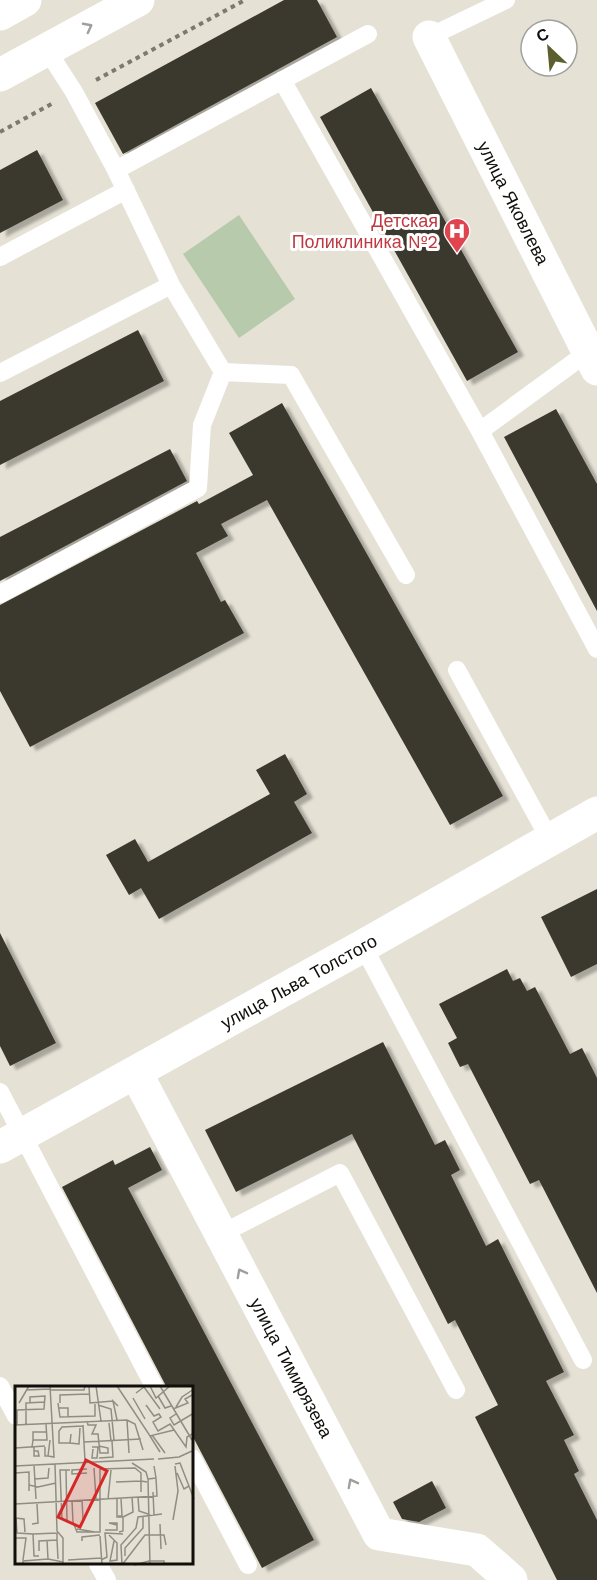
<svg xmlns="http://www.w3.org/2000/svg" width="597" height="1580" font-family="'Work Sans',sans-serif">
	<defs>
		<filter id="shadow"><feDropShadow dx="6" dy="4" stdDeviation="1.5" flood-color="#0004"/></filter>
	</defs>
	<rect width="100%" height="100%" fill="#e5e1d5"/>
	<!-- green -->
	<path fill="#b7caab" d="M 239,215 L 295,299 L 239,338 L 183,254 Z"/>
	<!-- building -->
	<path fill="#3b382e" filter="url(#shadow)" d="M 284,0 L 317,0 L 337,37 L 123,154 L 95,103 Z
		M 371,88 L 518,352 L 467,381 L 320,117 Z
		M 37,150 L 63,200 L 0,233 L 0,170 Z
		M 138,330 L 164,381 L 0,465 L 0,401 Z
		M 282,403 L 503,796 L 450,825 L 267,500 L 221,524 L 228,536 L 196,553 L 221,602 L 225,600 L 244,633 L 30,747 L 0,691 L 0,605 L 197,501 L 199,504 L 253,475 L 229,433 Z
		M 556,409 L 597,484 L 597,611 L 504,437 Z
		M 170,449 L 187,481 L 0,581 L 0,537 Z
		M 285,754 L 307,794 L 294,802 L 312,833 L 159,919 L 141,888 L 129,895 L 106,855 L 135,839 L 148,862 L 270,794 L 256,770 Z
		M 597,889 L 597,964 L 571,977 L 541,917 Z
		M 0,933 L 56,1043 L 10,1066 L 0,1046 Z
		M 507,969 L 513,981 L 520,978 L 527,991 L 535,987 L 570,1054 L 582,1048 L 597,1078 L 597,1293 L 539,1180 L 530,1184 L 468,1064 L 460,1067 L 448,1043 L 457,1038 L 439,1004 Z
		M 383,1042 L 435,1145 L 445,1140 L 460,1170 L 451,1175 L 486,1246 L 498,1239 L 564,1372 L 546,1381 L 574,1435 L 564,1440 L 579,1471 L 574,1474 L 597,1520 L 597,1580 L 557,1580 L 475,1417 L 498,1405 L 455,1320 L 448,1324 L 352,1134 L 236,1192 L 205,1130 Z
		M 150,1147 L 162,1170 L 128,1188 L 314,1540 L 262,1568 L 192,1435 L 192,1388 L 167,1388 L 62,1187 L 113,1160 L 115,1165 Z
		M 432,1481 L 446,1508 L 419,1522 L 402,1519 L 393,1502 Z"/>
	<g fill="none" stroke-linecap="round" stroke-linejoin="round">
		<!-- path -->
		<path stroke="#7c7971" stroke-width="4" stroke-dasharray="4.5 4.5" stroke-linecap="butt" d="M 96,80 L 245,0
			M 0,132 L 55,102"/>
		<!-- lane -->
		<path stroke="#fff" stroke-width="18" d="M 429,37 L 506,0
			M 47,50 L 74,92 L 116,170 L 171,285 L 223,372 L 291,375 L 406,575
			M 282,80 L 480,431 L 597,649
			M 116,170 L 368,34
			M 0,257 L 126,190
			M 0,373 L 171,285
			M 480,431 L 588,352
			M 0,594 L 198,488 L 202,425 L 223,372
			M 457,670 L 550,840
			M 363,946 L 583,1360
			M 0,1092 L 155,1388
			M 221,1234 L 340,1173 L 456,1390
			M 0,1386 L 16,1416
			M 192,1458 L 248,1565
			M 98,1564 L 107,1580"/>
		<!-- street -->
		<path stroke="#fff" stroke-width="33" d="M 429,37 L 597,369
			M 136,1073 L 379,1534 L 477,1550 L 511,1580
			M 0,1147 L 363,946 L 597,813"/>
		<!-- secondary -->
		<path stroke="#fff" stroke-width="33" d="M 0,14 L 25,0
			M 0,75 L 138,0"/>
	</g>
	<!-- one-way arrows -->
	<defs><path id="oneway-chevron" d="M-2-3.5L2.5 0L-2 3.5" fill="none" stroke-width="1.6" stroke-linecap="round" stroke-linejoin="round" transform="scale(1.5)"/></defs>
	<g stroke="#9f9f9d">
		<use href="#oneway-chevron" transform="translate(88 27) rotate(-28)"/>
		<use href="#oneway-chevron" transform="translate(241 1273) rotate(-118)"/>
		<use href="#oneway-chevron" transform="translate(352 1483) rotate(-118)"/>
	</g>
	<!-- icons -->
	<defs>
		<g id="hospital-pin" transform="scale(1.35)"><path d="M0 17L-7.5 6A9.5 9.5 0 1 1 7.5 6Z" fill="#e0444e" stroke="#fff"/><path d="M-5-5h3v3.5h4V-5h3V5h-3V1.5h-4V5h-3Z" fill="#fff"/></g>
	</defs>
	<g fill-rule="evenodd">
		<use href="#hospital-pin" x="457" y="231"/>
	</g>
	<g text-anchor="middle" stroke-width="6" stroke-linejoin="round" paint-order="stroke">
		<!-- street labels -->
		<g font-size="18" fill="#100f0b" stroke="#fff">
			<text transform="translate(513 203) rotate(63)" y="6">улица Яковлева</text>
			<text transform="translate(299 982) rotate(-29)" y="6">улица Льва Толстого</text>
			<text transform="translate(291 1368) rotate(62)" y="6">улица Тимирязева</text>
		</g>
		<!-- health labels -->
		<g font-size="18" fill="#be3a42" stroke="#fff" text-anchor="end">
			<text x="438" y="227">Детская<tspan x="438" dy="21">Поликлиника №2</tspan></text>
		</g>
	</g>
	<!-- overview -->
	<g transform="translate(15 1386)">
		<rect width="178" height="178" fill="#e5e1d5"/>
		<path fill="none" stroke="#908d84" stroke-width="1.5" d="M 74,0 L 75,17 L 98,15M 81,0 L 86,35M 102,0 L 135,50 L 159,44M 135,0 L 141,12 L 155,0M 145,0 L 177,54M 11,4 L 35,3M 35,4 L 69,4 L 70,0M 121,7 L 129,1 L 145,23M 143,10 L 150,22 L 156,20M 118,12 L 130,33M 4,17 L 14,0M 43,17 L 45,31 L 80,30 L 80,18M 45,17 L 45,9 L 74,8M 83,19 L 96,23 L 99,54M 131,19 L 139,30 L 144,28 L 146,31 L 138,36 L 143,45 L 155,38 L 171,61 L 172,51 L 179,47M 161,21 L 167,11 L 179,3M 44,22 L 53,22 L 53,31M 158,23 L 173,17 L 170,13 L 179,8M 161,28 L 155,32 L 159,39 L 179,27M 102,34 L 98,15 L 103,20M 112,34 L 114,67M 72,35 L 73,39 L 81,39 L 77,48 L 83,48 L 85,67 L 93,67 L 93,62 L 84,60M 94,37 L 96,55M 0,39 L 112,34 L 120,38 L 128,64M 2,39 L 2,24 L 29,23 L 30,10 L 15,11 L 15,17M 11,39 L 11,17 L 30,16M 68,39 L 70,75M 56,48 L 55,57 L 64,58 L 65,42M 137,49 L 150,67M 135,50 L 145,66M 18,54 L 18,46 L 31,46M 69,56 L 126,53M 55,57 L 44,57 L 44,45 L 47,41 L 68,40M 17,61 L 18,54 L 32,54 L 31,38M 30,61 L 30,70 L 33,70 L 35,54M 77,61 L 83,61 L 82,72 L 77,72 L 78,63M 0,62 L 30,60M 19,65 L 23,65 L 24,70 L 19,70 L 19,61M 33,70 L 39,71 L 35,0M 84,72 L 98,71 L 97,55M 143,73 L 164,71 L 177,65M 117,77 L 131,86 L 133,93 L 135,179M 40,78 L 42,145 L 48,152 L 48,179M 160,78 L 165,77 L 179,113M 19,79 L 21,113M 0,80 L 139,73M 79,82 L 81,113M 51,84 L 52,135M 0,87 L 14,86 L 14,105M 72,87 L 57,88 L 57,84 L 72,83M 162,87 L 169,103 L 174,100M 19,93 L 33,92 L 34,82M 133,93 L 141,92 L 139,80M 101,96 L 126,95 L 126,106M 14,99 L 23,101 L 41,97M 138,106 L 139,129M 123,111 L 124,125 L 133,128M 93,113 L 96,84M 102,113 L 102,131 L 108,131M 67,114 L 68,133M 57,115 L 58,136 L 62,146 L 85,146 L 85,83 L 120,82 L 126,87 L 126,95 L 132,96M 0,118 L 142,110 L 141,92M 103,130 L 107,130 L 106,112M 108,131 L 118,126 L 117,111M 0,132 L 9,133 L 10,146M 1,132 L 2,147 L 18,148 L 19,170 L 24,170M 47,134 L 45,84 L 55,84M 158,134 L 163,105 L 160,80M 17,138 L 23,137 L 22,118M 145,138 L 146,163M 62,143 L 80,146M 90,144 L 102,144 L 102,137 L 94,137 L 102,139M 104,146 L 108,145 L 108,131M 18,148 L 42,147 L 42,154 L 24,155 L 24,165M 94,149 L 102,157 L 102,174 L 95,175 L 99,155M 85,150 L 87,179M 0,152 L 11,152 L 8,174M 32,154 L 33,173M 42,154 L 43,173M 67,155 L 67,151 L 85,149M 110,170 L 110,162 L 128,142 L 128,131M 53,174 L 86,172M 86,174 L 92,171 L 90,147 L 108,148M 8,179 L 8,175 L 33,173 L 48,176M 107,179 L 106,159 L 121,142 L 123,131 L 147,128M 107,179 L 130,149 L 149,149 L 151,159M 119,179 L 134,175 L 149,175 L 149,179"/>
		<path fill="#d62828" fill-opacity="0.15" stroke="#d62828" stroke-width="3" d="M 71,74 L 92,85 L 65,141 L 43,131 Z"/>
		<rect width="178" height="178" fill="none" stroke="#100f0b" stroke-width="3"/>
	</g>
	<!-- north arrow -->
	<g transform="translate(549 48) rotate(334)"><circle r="28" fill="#ffffff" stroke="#9f9f9d" stroke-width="1.5"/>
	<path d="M0-4.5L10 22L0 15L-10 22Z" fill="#5a5f2d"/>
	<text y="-9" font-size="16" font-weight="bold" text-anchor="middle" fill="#100f0b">С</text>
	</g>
</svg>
